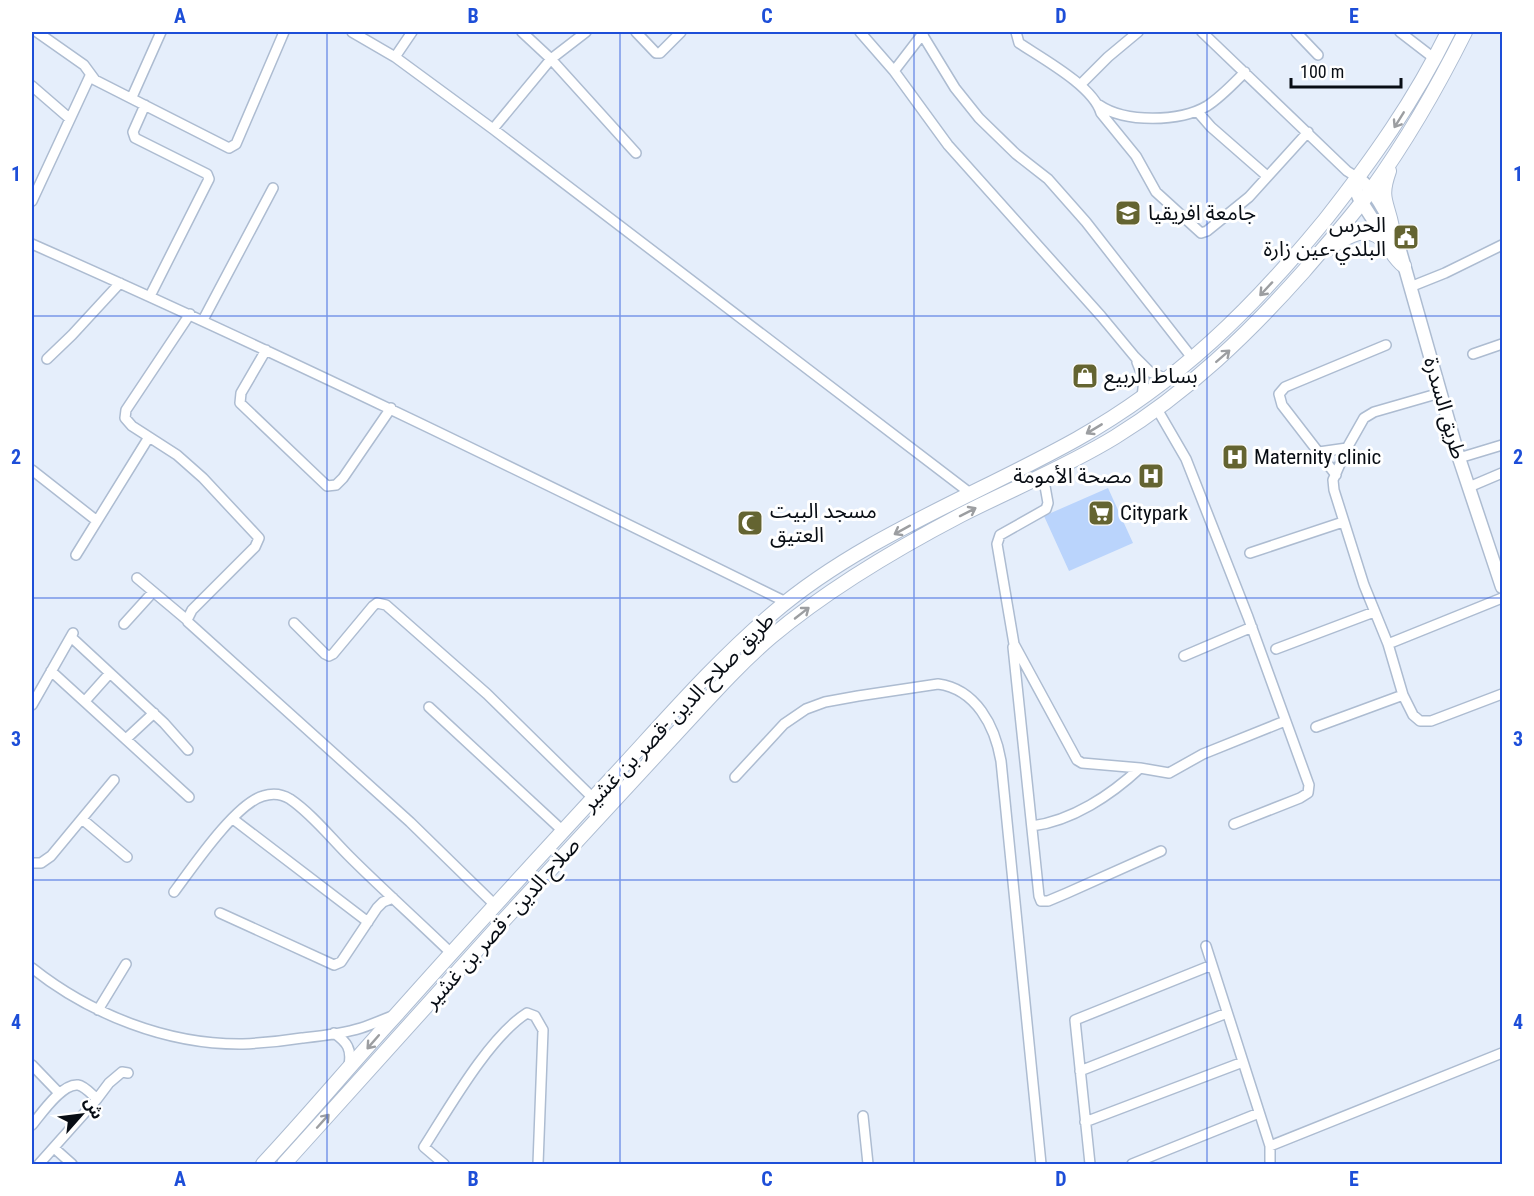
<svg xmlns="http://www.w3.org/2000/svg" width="1534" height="1196" font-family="'Roboto Condensed','Noto Sans Arabic',sans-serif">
	<rect width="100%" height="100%" fill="#e5eefb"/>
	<!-- green -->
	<path fill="#bad4fc" d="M 1108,488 L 1133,543 L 1069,571 L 1044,516 Z"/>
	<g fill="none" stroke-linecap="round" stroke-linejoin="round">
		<!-- minor casing -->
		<g stroke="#adbcd1" stroke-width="12">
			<path id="minor" d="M 37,32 L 84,65 L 95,80 L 229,148 L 236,144 L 284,32
				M 352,32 L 395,57
				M 412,32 L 395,57 L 493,129 L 970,493
				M 522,32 L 551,59 L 636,153
				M 636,32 L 656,53 L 660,53 L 681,32
				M 860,32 L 894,71 L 948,145 L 1101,316 L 1135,357 L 1150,372 L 1167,379
				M 1016,32 L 1019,43 C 1043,59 1093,86 1101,113 L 1136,156 L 1156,192 L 1201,233 L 1207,231 L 1249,197 L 1308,132
				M 1202,32 L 1347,171 L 1358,178
				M 1296,32 L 1318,55
				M 1400,32 L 1435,59
				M 922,34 L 955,88 L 979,118 L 1016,154 L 1048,179 L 1086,222 L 1193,359
				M 894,71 L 924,32
				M 1081,84 L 1108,57 L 1138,32
				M 32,86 L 69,118
				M 132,97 L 161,32
				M 145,105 L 133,132 L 135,138 L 207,174 L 209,179 L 150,296
				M 1099,105 C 1125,123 1180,122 1207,106 C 1221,97 1233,84 1245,72
				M 1197,111 L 1211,127 L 1267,176
				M 493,129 L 551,59 L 586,32
				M 32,201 L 90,76
				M 32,244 C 286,356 536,479 786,602
				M 1410,287 L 1445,273 L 1502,245
				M 190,314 L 126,410 L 125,418 L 132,426 L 177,455 L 203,478 L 259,538 L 255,547 L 192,610 L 187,620 L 188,622 L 410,822 L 495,905
				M 203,320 L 273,188
				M 266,350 L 241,393 L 240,403 L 327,486 L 336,485 L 343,478 L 391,408
				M 1473,354 L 1502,344
				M 47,359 L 72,335 L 120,283
				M 1137,362 L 1144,380 L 1142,397
				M 1440,393 L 1374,412 L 1364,418 L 1347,448 L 1333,480 L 1334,490 L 1364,585 L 1388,644 L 1403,695 L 1413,715 L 1420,721 L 1431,721 L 1502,694
				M 1157,409 L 1186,459 L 1248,617 L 1309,785 L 1308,793 L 1300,798 L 1234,824
				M 1319,452 L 1347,448
				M 1459,458 L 1502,445
				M 32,470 L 97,521
				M 1043,475 L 1048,503 L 1046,509 L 1000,535 L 997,544 L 1014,644 L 1077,760 L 1082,763 L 1140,768 L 1169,773 L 1203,754 L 1285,721
				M 1336,475 L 1282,405 L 1279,394 L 1285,387 L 1386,345
				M 1469,487 L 1502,473
				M 1250,553 L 1343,522
				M 76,555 L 149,437
				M 137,578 L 187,620
				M 294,623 L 325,654 L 329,656 L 333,654 L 373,606 L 377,603 L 386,605 L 487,694 L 593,798
				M 124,624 L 153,592
				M 71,637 L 164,723 L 188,750
				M 1388,644 L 1502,598
				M 1013,647 L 1039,896 L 1041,901 L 1048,901 L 1067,893 L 1161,851
				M 1276,649 L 1374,612
				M 1184,656 L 1252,627
				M 51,671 L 189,797
				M 85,701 L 110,673
				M 32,705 L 73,633
				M 429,707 L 563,831
				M 1316,727 L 1403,695
				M 126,739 L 154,713
				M 735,777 L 784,724 L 806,709 L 825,702 L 858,696 L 938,684 C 976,689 995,726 1001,761 L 1041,1164
				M 82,819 L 127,857
				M 233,819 L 368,922
				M 1032,826 C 1072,821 1111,795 1140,768
				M 32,863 L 41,863 L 51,856 L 114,780
				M 174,892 C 192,868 235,804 263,796 C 272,793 282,794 290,799 C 312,814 330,837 349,856 C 382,889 418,921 452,954
				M 220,913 L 334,965 L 341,962 L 377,908 L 383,902 L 393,898
				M 1206,946 L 1270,1146 L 1502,1053
				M 32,968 C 90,1014 167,1045 243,1044 C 263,1043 283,1041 302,1038 C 321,1036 342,1034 361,1028 C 373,1024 384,1019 395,1015
				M 98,1010 L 126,964
				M 334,1033 C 347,1042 352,1049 349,1065
				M 32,1065 L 59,1093
				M 1080,1071 L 1227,1013
				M 863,1116 L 868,1164
				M 1085,1122 L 1243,1062
				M 32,1125 C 41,1114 62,1083 78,1085 C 85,1086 92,1095 97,1099
				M 1270,1146 L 1270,1164
				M 54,1148 L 72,1164
				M 39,1164 L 97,1099 L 109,1083 L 122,1072 L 128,1073
				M 444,1164 L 424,1147 C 449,1108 489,1037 527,1013 L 535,1016 L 543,1030 L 538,1164
				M 1090,1164 L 1075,1020 L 1212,965
				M 1132,1164 L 1259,1113"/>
		</g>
		<!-- major casing -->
		<g stroke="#adbcd1" stroke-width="15">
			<path id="major" d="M 1358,178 C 1377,192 1389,218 1397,240 L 1459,458 L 1502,587
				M 1353,184 L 1359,198 L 1388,243"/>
		</g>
		<!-- highway casing -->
		<g stroke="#adbcd1" stroke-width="16">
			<path id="highway" d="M 1389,171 C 1379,199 1387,201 1392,227
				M 1328,249 C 1346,237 1369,221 1386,244 C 1392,252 1396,260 1404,266
				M 263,1164 C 308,1116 351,1064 396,1015 C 466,936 538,858 610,780 C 663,723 713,664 773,613 C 860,538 977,495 1077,439 C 1178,382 1252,309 1325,220 C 1373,159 1414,101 1448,32
				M 284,1164 L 504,920 L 696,712 C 720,686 744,660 771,637 C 828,589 894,550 961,515 C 1012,489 1066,467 1115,437 C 1188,392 1248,334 1304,271 C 1327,244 1351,218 1371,190 C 1407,140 1438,86 1465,32"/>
		</g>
		<!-- minor -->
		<use href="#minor" stroke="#fff" stroke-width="9"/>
		<!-- major -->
		<use href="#major" stroke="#fff" stroke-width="12"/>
		<!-- highway -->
		<use href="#highway" stroke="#fff" stroke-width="14"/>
	</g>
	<!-- one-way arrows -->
	<defs><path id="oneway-shaft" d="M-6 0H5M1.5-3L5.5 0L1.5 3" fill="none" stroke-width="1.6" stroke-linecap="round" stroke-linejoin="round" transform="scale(1.5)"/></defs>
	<g stroke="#9c9ea1">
		<use href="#oneway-shaft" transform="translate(1399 120) rotate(122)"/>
		<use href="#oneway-shaft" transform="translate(1266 289) rotate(133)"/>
		<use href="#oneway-shaft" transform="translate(1223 356) rotate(-41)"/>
		<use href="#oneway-shaft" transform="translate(1094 429) rotate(149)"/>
		<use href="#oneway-shaft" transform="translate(968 512) rotate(-27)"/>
		<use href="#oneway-shaft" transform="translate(902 530) rotate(151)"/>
		<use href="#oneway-shaft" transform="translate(802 613) rotate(-38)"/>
		<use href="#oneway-shaft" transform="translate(373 1042) rotate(131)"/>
		<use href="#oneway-shaft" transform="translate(323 1121) rotate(-48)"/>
	</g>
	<!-- grid -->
	<path fill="none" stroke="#1d4ed8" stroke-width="1.5" stroke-opacity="0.55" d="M 327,32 L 327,1164M 620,32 L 620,1164M 914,32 L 914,1164M 1207,32 L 1207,1164M 32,316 L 1502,316M 32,598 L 1502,598M 32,880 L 1502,880"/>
	<!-- icons -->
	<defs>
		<g id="university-square" transform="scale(1.35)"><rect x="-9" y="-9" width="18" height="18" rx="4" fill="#646431" stroke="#fff"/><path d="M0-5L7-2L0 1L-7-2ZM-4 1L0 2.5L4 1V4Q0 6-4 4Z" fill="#fff"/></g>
		<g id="civic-square" transform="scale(1.35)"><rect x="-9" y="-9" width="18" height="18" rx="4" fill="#646431" stroke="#fff"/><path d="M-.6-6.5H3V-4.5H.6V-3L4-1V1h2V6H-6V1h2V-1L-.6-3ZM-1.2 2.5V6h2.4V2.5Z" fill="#fff"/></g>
		<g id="shop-square" transform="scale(1.35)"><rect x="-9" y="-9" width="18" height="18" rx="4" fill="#646431" stroke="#fff"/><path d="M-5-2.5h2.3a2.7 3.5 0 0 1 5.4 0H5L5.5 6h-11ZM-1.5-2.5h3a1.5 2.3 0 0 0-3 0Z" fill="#fff"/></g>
		<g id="hospital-square" transform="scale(1.35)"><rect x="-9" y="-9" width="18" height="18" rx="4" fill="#646431" stroke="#fff"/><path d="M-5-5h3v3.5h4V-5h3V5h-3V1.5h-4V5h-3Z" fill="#fff"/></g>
		<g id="supermarket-square" transform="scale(1.35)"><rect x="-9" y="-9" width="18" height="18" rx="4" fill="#646431" stroke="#fff"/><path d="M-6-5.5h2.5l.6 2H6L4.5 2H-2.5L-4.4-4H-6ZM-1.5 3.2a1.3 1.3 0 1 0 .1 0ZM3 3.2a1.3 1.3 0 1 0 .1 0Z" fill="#fff"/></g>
		<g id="mosque-square" transform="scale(1.35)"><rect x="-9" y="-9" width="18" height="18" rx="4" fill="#646431" stroke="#fff"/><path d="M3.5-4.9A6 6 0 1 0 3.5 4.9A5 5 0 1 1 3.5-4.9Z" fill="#fff"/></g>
	</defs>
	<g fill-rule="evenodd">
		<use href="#university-square" x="1128" y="213"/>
		<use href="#civic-square" x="1406" y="237"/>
		<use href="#shop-square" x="1085" y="376"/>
		<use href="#hospital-square" x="1235" y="457"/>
		<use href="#hospital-square" x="1151" y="476"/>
		<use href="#supermarket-square" x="1101" y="513"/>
		<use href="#mosque-square" x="750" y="523"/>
	</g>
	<g text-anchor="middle" stroke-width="6" stroke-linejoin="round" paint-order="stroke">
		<!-- poi labels -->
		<g font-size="21" fill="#080d14" stroke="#fff" text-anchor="start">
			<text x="1148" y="220">جامعة افريقيا</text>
			<text x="1386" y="232" text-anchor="end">الحرس<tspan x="1386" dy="24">البلدي-عين زارة</tspan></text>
			<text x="1104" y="383">بساط الربيع</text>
			<text x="1254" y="464">Maternity clinic</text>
			<text x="1132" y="483" text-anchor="end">مصحة الأمومة</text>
			<text x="770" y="518">مسجد البيت<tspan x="770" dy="24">العتيق</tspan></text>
			<text x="1120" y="520">Citypark</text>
		</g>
		<!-- street labels -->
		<g font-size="21" fill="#080d14" stroke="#fff">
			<text transform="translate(1445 408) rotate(74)" y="7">طريق السدرة</text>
			<text transform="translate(678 712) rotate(-46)" y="7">طريق صلاح الدين -قصر بن غشير</text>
			<text transform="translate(502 923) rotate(-48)" y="7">صلاح الدين - قصر بن غشير</text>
		</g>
	</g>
	<!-- border -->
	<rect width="1534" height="1196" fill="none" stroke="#ffffff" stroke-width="66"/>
	<!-- north arrow -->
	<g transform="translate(81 1115) rotate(62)" stroke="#ffffff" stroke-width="4.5" paint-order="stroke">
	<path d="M0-4.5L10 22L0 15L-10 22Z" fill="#080d14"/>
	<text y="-9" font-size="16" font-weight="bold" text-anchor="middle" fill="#080d14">ش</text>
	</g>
	<!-- scale -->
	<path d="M1291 78v9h110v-9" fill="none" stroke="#080d14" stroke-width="3"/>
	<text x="1300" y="78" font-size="18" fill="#080d14" stroke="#ffffff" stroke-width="4.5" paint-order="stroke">100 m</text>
	<rect x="33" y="33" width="1468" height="1130" fill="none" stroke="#1d4ed8" stroke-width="2"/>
	<g font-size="20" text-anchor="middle" font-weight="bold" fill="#1d4ed8">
		<text x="180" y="23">A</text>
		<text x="473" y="23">B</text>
		<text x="767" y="23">C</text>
		<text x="1061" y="23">D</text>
		<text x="1354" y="23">E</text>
		<text x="16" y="181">1</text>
		<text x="1518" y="181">1</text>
		<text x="16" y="464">2</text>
		<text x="1518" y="464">2</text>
		<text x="16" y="746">3</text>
		<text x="1518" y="746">3</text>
		<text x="16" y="1029">4</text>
		<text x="1518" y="1029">4</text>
		<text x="180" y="1186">A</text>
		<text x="473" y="1186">B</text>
		<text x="767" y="1186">C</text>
		<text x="1061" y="1186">D</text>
		<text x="1354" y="1186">E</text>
	</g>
</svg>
